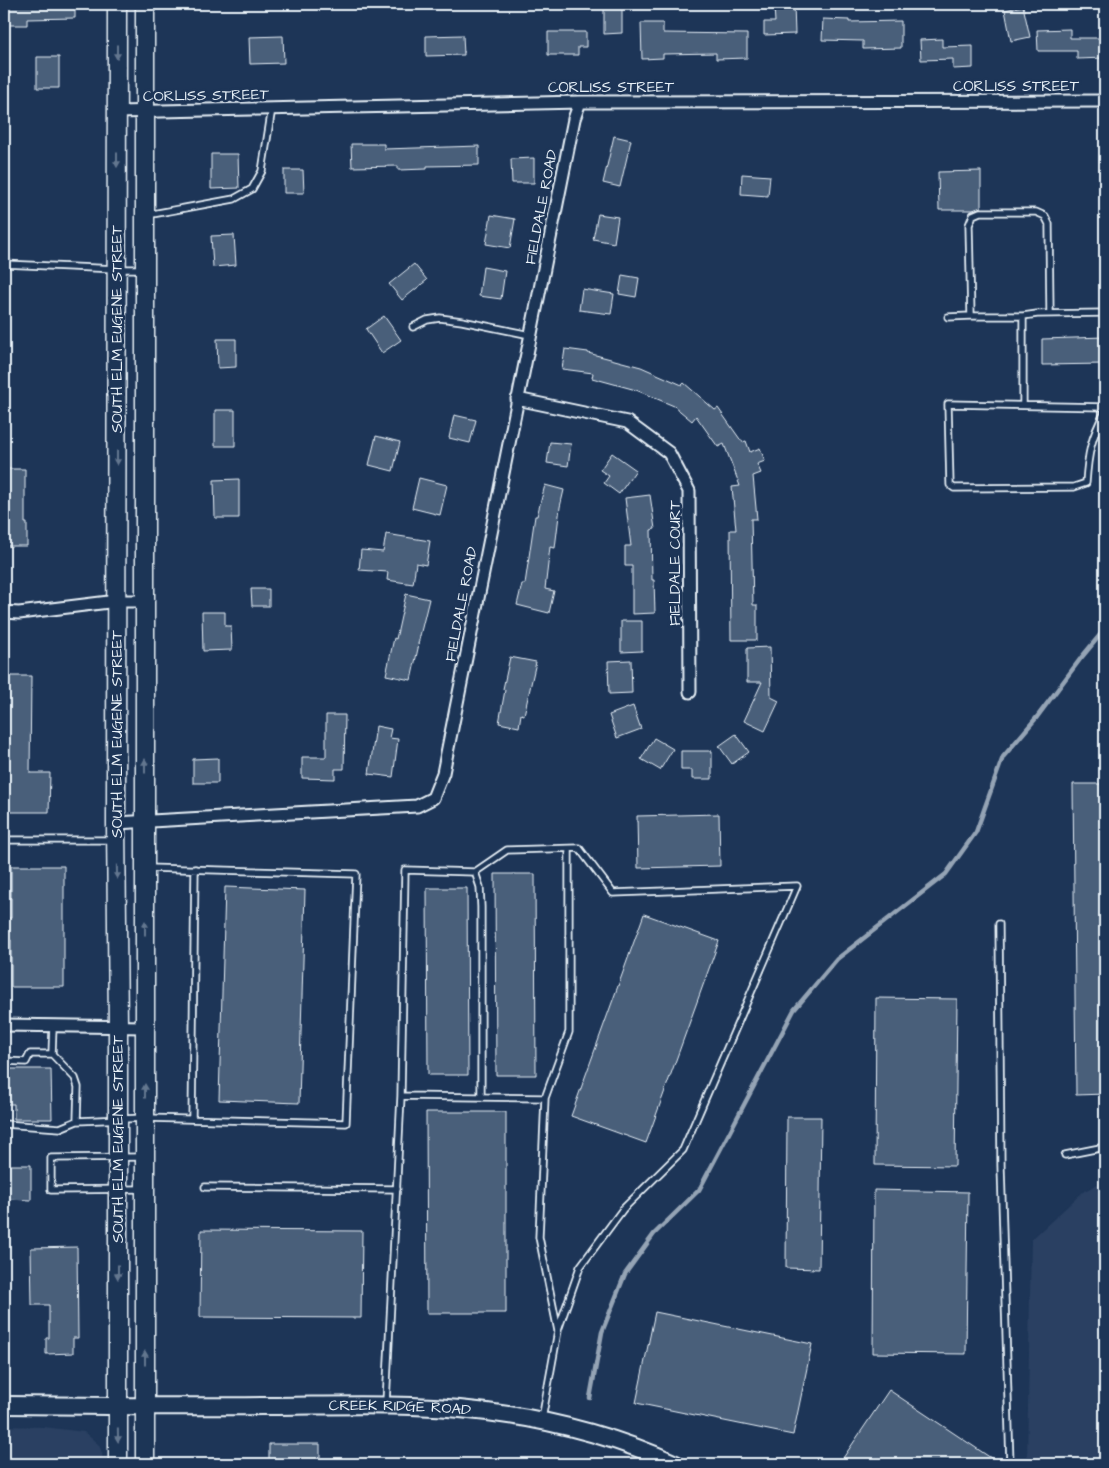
<svg xmlns="http://www.w3.org/2000/svg" width="1109" height="1468" font-family="'Architects Daughter',sans-serif">
	<rect width="100%" height="100%" fill="#1d3557"/>
	<filter id="ink" filterUnits="userSpaceOnUse"><feTurbulence type="fractalNoise" baseFrequency=".02" numOctaves="2"/><feDisplacementMap in="SourceGraphic" scale="10" xChannelSelector="R" yChannelSelector="G"/><feConvolveMatrix kernelMatrix="1 2 1 2 8 2 1 2 1" color-interpolation-filters="sRGB"/></filter>
	<g filter="url(#ink)">
		<!-- built -->
		<path fill="#2a4162" d="M 1105,1180 L 1105,1464 L 1027,1464 L 1031,1240 L 1083,1192 Z
			M 4,1426 L 44,1427 L 84,1432 L 99,1445 L 102,1453 L 103,1464 L 4,1464 Z"/>
		<g fill="none" stroke-linecap="round" stroke-linejoin="round">
			<!-- stream -->
			<path stroke="#95a4b5" stroke-width="4.5" d="M 590,1398 L 602,1332 L 625,1274 L 654,1234 L 699,1190 L 794,1010 L 837,959 L 946,874 L 976,832 L 1003,757 L 1037,717 L 1081,658 L 1105,629
				M 579,1464 L 580,1463"/>
		</g>
		<!-- building -->
		<path fill="#495e7a" stroke="#e8f1f8" d="M 4,4 L 75,4 L 75,18 L 27,19 L 27,25 L 4,25 Z
			M 794,5 L 795,34 L 764,35 L 764,22 L 775,22 L 774,6 Z
			M 1023,6 L 1030,37 L 1011,41 L 1005,10 Z
			M 604,8 L 622,8 L 622,33 L 604,34 Z
			M 823,19 L 849,20 L 849,22 L 901,21 L 901,48 L 863,49 L 863,41 L 822,40 Z
			M 641,23 L 663,23 L 663,33 L 747,34 L 747,58 L 716,59 L 716,53 L 663,54 L 663,58 L 642,59 Z
			M 1070,29 L 1070,38 L 1105,38 L 1105,58 L 1077,59 L 1077,51 L 1038,51 L 1037,30 Z
			M 548,32 L 586,32 L 586,47 L 578,47 L 578,55 L 548,55 Z
			M 463,35 L 464,55 L 426,56 L 426,36 Z
			M 283,36 L 284,63 L 250,64 L 249,37 Z
			M 942,39 L 942,47 L 973,46 L 973,68 L 953,69 L 953,59 L 921,60 L 920,40 Z
			M 37,57 L 59,57 L 59,88 L 37,88 Z
			M 614,136 L 631,140 L 620,187 L 603,183 Z
			M 351,144 L 384,144 L 384,149 L 479,146 L 479,165 L 427,166 L 427,169 L 398,170 L 398,166 L 352,167 Z
			M 211,154 L 238,154 L 239,188 L 211,189 Z
			M 534,158 L 534,183 L 512,183 L 511,159 Z
			M 284,170 L 303,170 L 304,193 L 284,193 Z
			M 981,171 L 981,207 L 973,210 L 939,210 L 938,172 Z
			M 742,174 L 770,176 L 768,196 L 741,194 Z
			M 598,214 L 618,217 L 614,243 L 593,239 Z
			M 491,215 L 515,219 L 510,248 L 486,244 Z
			M 234,235 L 236,265 L 213,267 L 211,236 Z
			M 414,264 L 427,280 L 402,300 L 389,284 Z
			M 483,267 L 505,271 L 501,299 L 479,296 Z
			M 622,275 L 639,278 L 636,297 L 619,294 Z
			M 582,289 L 614,294 L 611,314 L 579,310 Z
			M 384,316 L 401,340 L 382,353 L 366,329 Z
			M 1105,337 L 1105,364 L 1042,365 L 1042,339 Z
			M 217,339 L 236,339 L 236,367 L 218,368 Z
			M 565,349 L 588,352 L 588,353 L 641,367 L 682,385 L 684,383 L 715,410 L 718,408 L 742,442 L 746,441 L 750,452 L 760,448 L 765,461 L 757,464 L 761,473 L 753,476 L 757,519 L 751,519 L 753,605 L 757,605 L 757,640 L 731,640 L 730,530 L 736,530 L 732,487 L 740,486 L 724,444 L 718,447 L 696,416 L 692,421 L 674,406 L 636,390 L 592,378 L 593,373 L 562,369 Z
			M 215,410 L 235,410 L 235,446 L 215,446 Z
			M 454,415 L 476,420 L 470,443 L 449,438 Z
			M 376,436 L 400,442 L 393,471 L 369,465 Z
			M 550,442 L 571,444 L 568,466 L 547,463 Z
			M 612,453 L 636,470 L 619,494 L 604,483 L 609,476 L 600,470 Z
			M 4,469 L 25,469 L 25,523 L 27,523 L 27,546 L 4,546 Z
			M 419,478 L 447,485 L 440,515 L 412,508 Z
			M 239,479 L 239,518 L 215,518 L 214,480 Z
			M 545,485 L 564,490 L 560,507 L 555,548 L 550,547 L 545,589 L 554,591 L 549,613 L 517,605 L 522,584 L 525,584 L 535,516 L 537,516 Z
			M 650,495 L 655,529 L 651,530 L 652,580 L 654,580 L 655,613 L 632,614 L 632,566 L 625,566 L 625,546 L 631,546 L 625,498 Z
			M 386,534 L 430,541 L 426,565 L 416,563 L 413,584 L 387,580 L 388,572 L 359,570 L 361,550 L 383,552 Z
			M 251,589 L 269,589 L 269,606 L 252,606 Z
			M 406,594 L 429,599 L 418,644 L 419,644 L 411,680 L 386,675 L 394,638 L 396,639 Z
			M 202,612 L 225,612 L 225,626 L 231,626 L 232,650 L 203,651 Z
			M 621,621 L 642,621 L 642,651 L 621,652 Z
			M 770,647 L 771,697 L 779,701 L 765,731 L 744,721 L 762,682 L 747,682 L 747,648 Z
			M 510,657 L 536,662 L 524,715 L 521,714 L 519,727 L 499,723 L 505,690 L 503,689 Z
			M 631,660 L 632,693 L 609,694 L 608,661 Z
			M 4,676 L 31,676 L 30,773 L 50,773 L 49,812 L 4,812 Z
			M 633,706 L 641,729 L 617,738 L 609,715 Z
			M 326,715 L 345,715 L 344,769 L 335,769 L 335,779 L 302,778 L 302,757 L 326,757 Z
			M 376,726 L 391,729 L 389,738 L 398,739 L 393,777 L 369,774 Z
			M 736,734 L 749,752 L 732,764 L 719,746 Z
			M 654,738 L 673,749 L 660,770 L 641,759 Z
			M 681,751 L 712,751 L 712,779 L 692,779 L 692,770 L 681,770 Z
			M 218,758 L 218,783 L 193,783 L 193,759 Z
			M 1073,784 L 1105,784 L 1105,1094 L 1076,1095 Z
			M 719,814 L 720,866 L 638,868 L 637,816 Z
			M 11,866 L 64,866 L 64,987 L 11,987 L 11,940 L 4,940 L 4,918 L 11,918 Z
			M 495,874 L 535,874 L 536,1075 L 496,1075 Z
			M 225,887 L 305,890 L 299,1103 L 219,1100 Z
			M 427,888 L 467,888 L 468,1075 L 428,1075 Z
			M 644,914 L 719,941 L 646,1143 L 571,1116 Z
			M 876,998 L 957,999 L 955,1166 L 875,1165 Z
			M 4,1069 L 51,1069 L 52,1119 L 14,1119 L 14,1104 L 4,1104 Z
			M 426,1112 L 506,1112 L 506,1313 L 427,1313 Z
			M 787,1117 L 821,1117 L 819,1269 L 786,1268 Z
			M 4,1165 L 31,1165 L 31,1200 L 4,1199 Z
			M 874,1190 L 968,1192 L 966,1354 L 873,1353 Z
			M 201,1230 L 362,1231 L 361,1318 L 200,1317 Z
			M 77,1247 L 78,1338 L 73,1338 L 73,1353 L 46,1354 L 46,1338 L 49,1338 L 49,1305 L 32,1305 L 31,1248 Z
			M 655,1312 L 812,1344 L 793,1435 L 636,1403 Z
			M 889,1390 L 1000,1464 L 839,1464 Z
			M 269,1444 L 320,1444 L 320,1464 L 269,1464 Z"/>
		<g fill="none" stroke-linecap="round" stroke-linejoin="round">
			<!-- service casing -->
			<g stroke="#e8f1f8" stroke-width="9">
				<path id="service" d="M 147,215 L 234,199 L 252,189 L 262,171 L 272,108
					M 4,264 L 117,269 L 143,269
					M 1023,316 L 971,316 L 969,225 L 973,215 L 980,212 L 1036,212 L 1045,216 L 1049,224 L 1050,313
					M 948,317 L 971,316
					M 413,327 L 427,320 L 440,318 L 462,321 L 530,335
					M 1023,405 L 1023,316 L 1037,314 L 1105,313
					M 1105,407 L 948,404 L 950,485 L 954,488 L 1074,487 L 1086,483 C 1088,453 1091,438 1105,412
					M 4,840 L 114,840
					M 475,872 L 480,887 L 481,907 L 481,1097
					M 999,924 L 1001,1166 L 1010,1464
					M 53,1026 L 52,1054 L 75,1078 L 78,1087 L 77,1121 L 145,1118 L 346,1123 L 356,874 L 147,868
					M 4,1061 L 26,1062 L 30,1054 L 52,1054
					M 401,1096 L 405,870 L 475,872 L 507,850 L 579,848 L 613,893 L 797,886 L 683,1150 L 623,1209 L 580,1267 L 558,1330
					M 545,1098 L 569,1032 L 569,849
					M 192,1119 L 195,869
					M 4,1124 L 60,1128 L 77,1121
					M 1065,1155 L 1105,1147
					M 205,1187 L 397,1189
					M 142,1189 L 51,1190 L 51,1158 L 143,1157
					M 386,1403 L 401,1096 L 545,1098 L 539,1237 L 558,1331 L 542,1419"/>
			</g>
			<!-- minor casing -->
			<g stroke="#e8f1f8" stroke-width="15">
				<path id="minor" d="M 117,112 L 580,102 L 1105,101
					M 517,399 L 627,422 L 669,453 L 689,491 L 690,692
					M 4,612 L 19,613 L 117,601 L 145,601
					M 116,823 L 417,806 L 433,798 L 443,773 L 574,119 L 580,102
					M 4,1025 L 145,1027"/>
			</g>
			<!-- secondary casing -->
			<g stroke="#e8f1f8" stroke-width="20">
				<g id="secondary">
					<path id="s1" d="M 4,1405 C 89,1406 175,1407 261,1406 C 311,1406 362,1404 412,1406 C 502,1409 594,1427 676,1464"/>
				</g>
			</g>
			<!-- primary casing -->
			<g stroke="#e8f1f8" stroke-width="21">
				<path id="primary" d="M 117,4 L 116,823 L 118,1027 L 118,1464
					M 145,1464 L 145,4"/>
			</g>
			<!-- service -->
			<use href="#service" stroke="#1d3557" stroke-width="5.5"/>
			<!-- minor -->
			<use href="#minor" stroke="#1d3557" stroke-width="11"/>
			<!-- secondary -->
			<use href="#secondary" stroke="#1d3557" stroke-width="16"/>
			<!-- primary -->
			<use href="#primary" stroke="#1d3557" stroke-width="18"/>
		</g>
		<!-- one-way arrows -->
		<defs><path id="oneway-solid" d="M-6-.8H1V-3.2L6.5 0L1 3.2V.8H-6Z" transform="scale(1.25)"/></defs>
		<g fill="#64778f">
			<use href="#oneway-solid" transform="translate(117 52) rotate(90)"/>
			<use href="#oneway-solid" transform="translate(117 160) rotate(90)"/>
			<use href="#oneway-solid" transform="translate(117 458) rotate(90)"/>
			<use href="#oneway-solid" transform="translate(145 766) rotate(-90)"/>
			<use href="#oneway-solid" transform="translate(117 872) rotate(89)"/>
			<use href="#oneway-solid" transform="translate(145 928) rotate(-90)"/>
			<use href="#oneway-solid" transform="translate(145 1091) rotate(-90)"/>
			<use href="#oneway-solid" transform="translate(118 1272) rotate(90)"/>
			<use href="#oneway-solid" transform="translate(145 1358) rotate(-90)"/>
			<use href="#oneway-solid" transform="translate(118 1435) rotate(89)"/>
		</g>
	</g>
	<g text-anchor="middle" stroke-width="5" stroke-linejoin="round" paint-order="stroke">
		<!-- street labels -->
		<g font-size="15" fill="#e8f1f8" stroke="#1d3557">
			<text x="1016" y="91">CORLISS STREET</text>
			<text x="611" y="92">CORLISS STREET</text>
			<text transform="translate(206 95) rotate(-1)" y="5">CORLISS STREET</text>
			<text transform="translate(541 207) rotate(-79)" y="5">FIELDALE ROAD</text>
			<text transform="translate(117 329) rotate(-90)" y="5">SOUTH ELM EUGENE STREET</text>
			<text transform="translate(675 563) rotate(-90)" y="5">FIELDALE COURT</text>
			<text transform="translate(461 604) rotate(-79)" y="5">FIELDALE ROAD</text>
			<text transform="translate(117 734) rotate(-90)" y="5">SOUTH ELM EUGENE STREET</text>
			<text transform="translate(118 1139) rotate(-90)" y="5">SOUTH ELM EUGENE STREET</text>
			<text dy="5" stroke="none"><textPath href="#s1" startOffset="396">CREEK RIDGE ROAD</textPath></text>
		</g>
	</g>
	<!-- margin -->
	<rect width="1109" height="1468" fill="none" stroke="#1d3557" stroke-width="20"/>
	<rect x="10" y="10" width="1089" height="1448" fill="none" stroke="#e8f1f8" stroke-width="2" filter="url(#ink)"/>
</svg>
